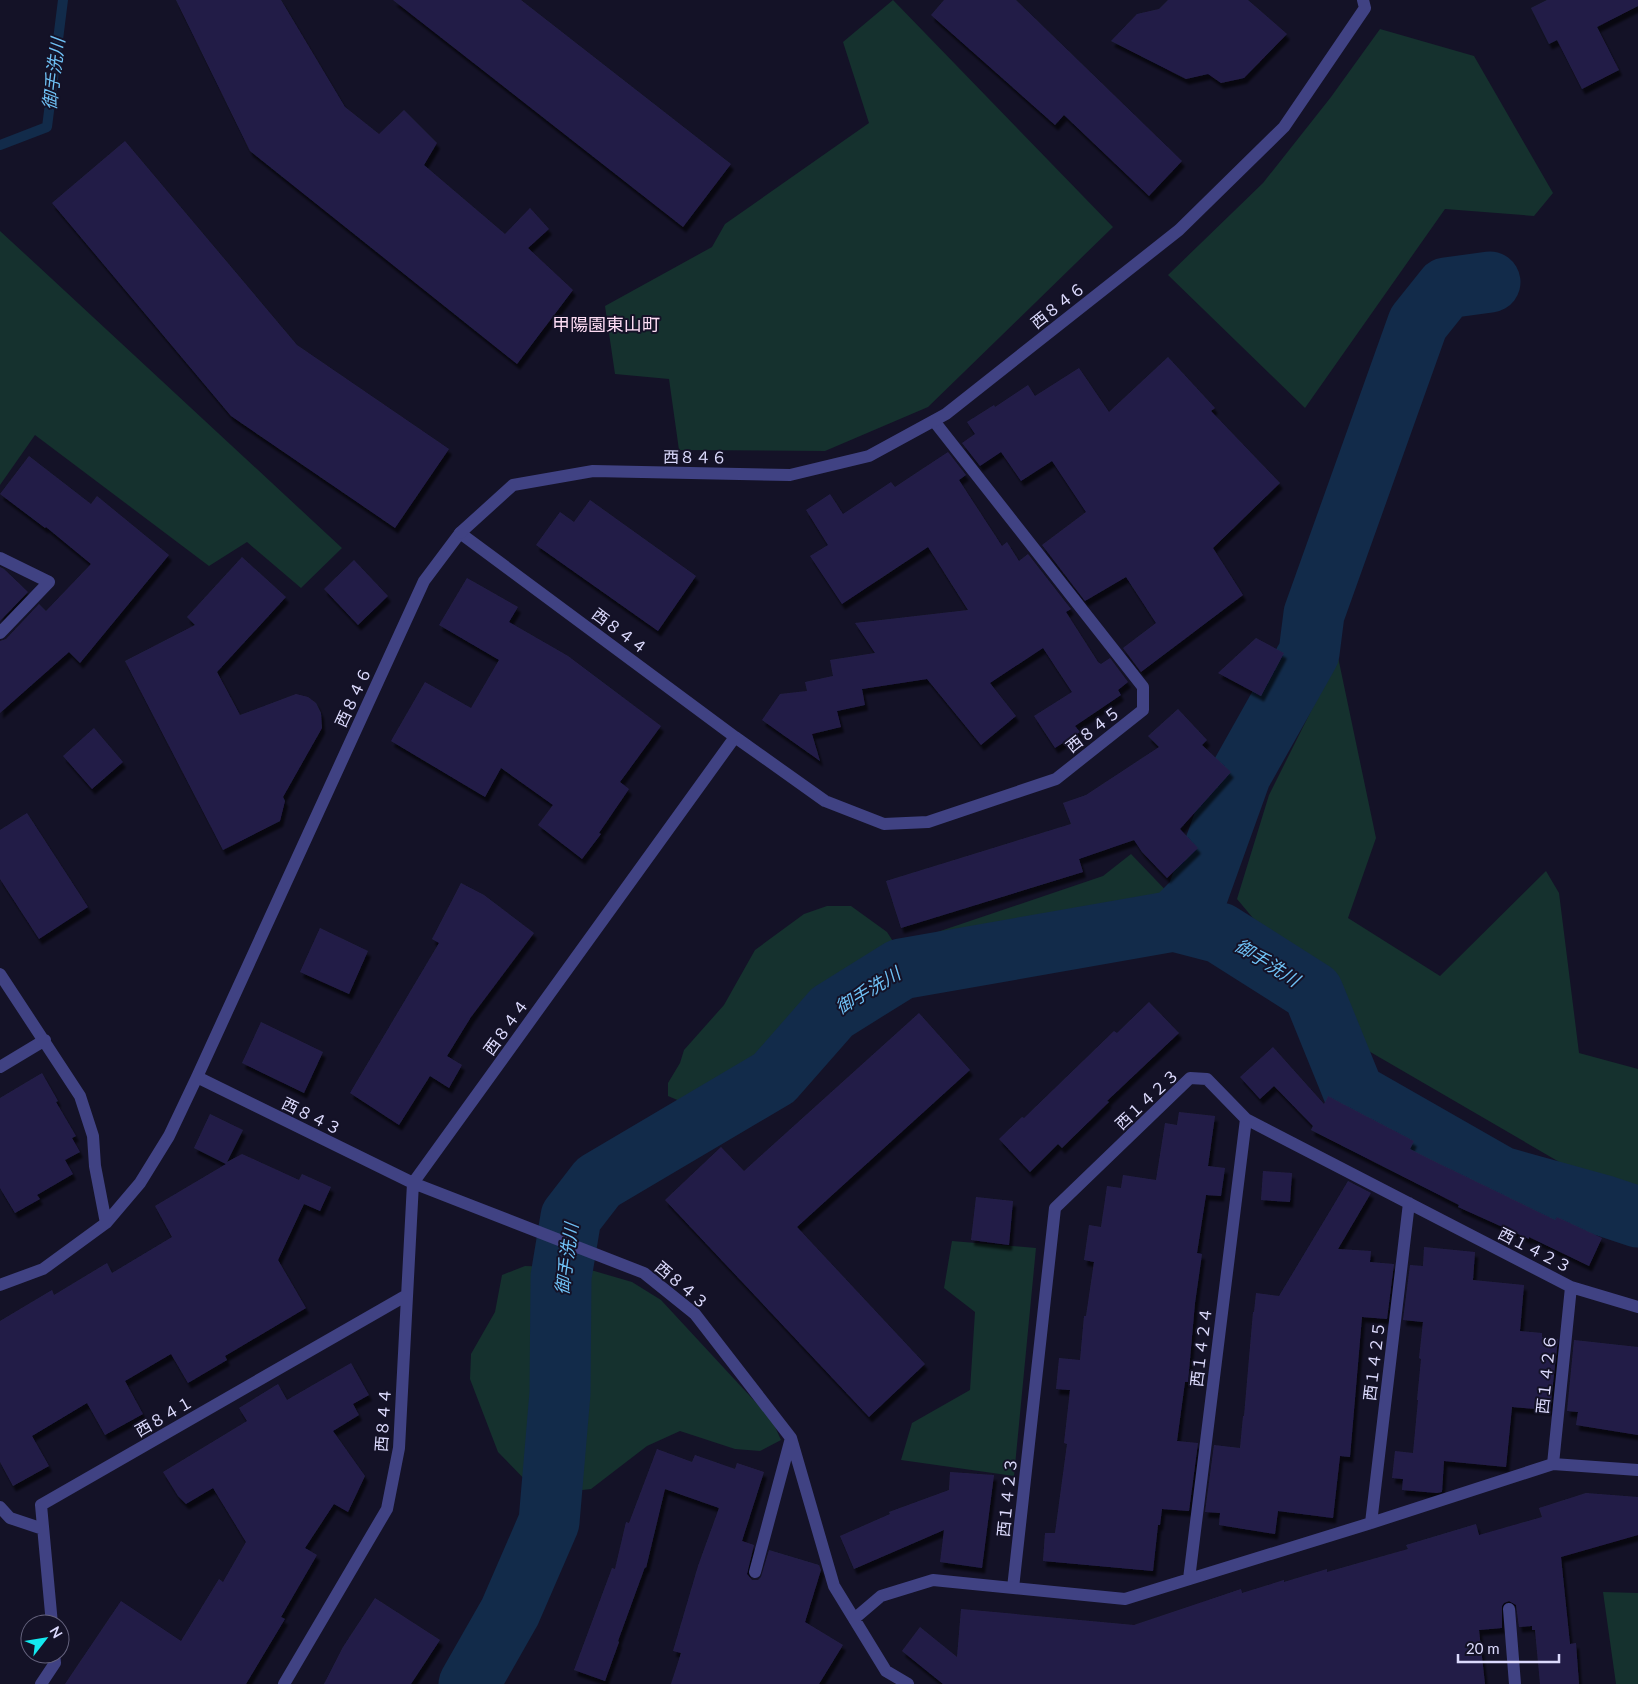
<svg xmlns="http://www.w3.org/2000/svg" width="1638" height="1684" font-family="Lato,'Noto Sans JP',sans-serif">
	<defs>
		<filter id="shadow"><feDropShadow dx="3" dy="5.5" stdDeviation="1" flood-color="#0009"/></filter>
	</defs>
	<rect width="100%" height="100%" fill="#141227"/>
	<!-- green -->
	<path fill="#15312e" d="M 893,0 L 1113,227 L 928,407 L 825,451 L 679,450 L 669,379 L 615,374 L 605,306 L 712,247 L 725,224 L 869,123 L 843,42 Z
		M 1380,29 L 1474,56 L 1553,193 L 1534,216 L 1445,209 L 1305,408 L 1168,275 L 1263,183 L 1331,97 Z
		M 0,231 L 38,266 L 342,548 L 301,588 L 247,542 L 209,566 L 35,435 L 0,485 Z
		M 1338,657 L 1376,838 L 1348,918 L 1440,976 L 1546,871 L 1559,893 L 1579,1053 L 1638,1069 L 1638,1204 L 1623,1199 L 1360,1046 L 1237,899 L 1269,795 Z
		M 1131,854 L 1176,901 L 1145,919 L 869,966 L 807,1011 L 740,1081 L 689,1105 L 668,1096 L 668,1083 L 680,1063 L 684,1050 L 724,1005 L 755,950 L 804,914 L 827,906 L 851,906 L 887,932 L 896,946 L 1103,876 Z
		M 952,1241 L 1036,1248 L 1014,1476 L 901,1460 L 912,1423 L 970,1390 L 975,1312 L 944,1288 Z
		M 525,1266 L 584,1268 L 632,1282 L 661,1300 L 772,1420 L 781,1440 L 760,1451 L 735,1449 L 680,1431 L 647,1446 L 591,1489 L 556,1493 L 532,1487 L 498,1452 L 470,1379 L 471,1354 L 495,1312 L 502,1275 Z
		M 1603,1592 L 1638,1593 L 1638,1684 L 1616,1684 Z"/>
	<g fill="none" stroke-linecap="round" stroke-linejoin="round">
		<!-- stream -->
		<path stroke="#122b4a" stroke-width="10" d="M 0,145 L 47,127 L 63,0"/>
		<!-- river -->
		<path stroke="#122b4a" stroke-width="61" d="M 1174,921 L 1196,899 L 1241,774 L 1309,653 L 1314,614 L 1418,323 L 1446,288 L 1490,282
			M 469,1684 L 510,1612 L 549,1522 L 560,1393 L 561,1277 L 571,1217 L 598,1182 L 774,1078 L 832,1012 L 901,969 L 1174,921 L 1220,933 L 1313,992 L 1354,1093 L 1501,1177 L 1605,1206 L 1638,1217"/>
	</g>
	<!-- building -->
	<path fill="#241f47" filter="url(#shadow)" d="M 176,0 L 281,0 L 345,107 L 379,134 L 404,110 L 437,143 L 424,165 L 505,234 L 530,208 L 549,229 L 528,248 L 573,290 L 517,364 L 250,151 Z
		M 393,0 L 521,0 L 731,164 L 683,227 Z
		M 944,0 L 1016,0 L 1182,161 L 1149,196 L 1064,115 L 1055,125 L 931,15 Z
		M 1168,0 L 1248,0 L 1287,34 L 1244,78 L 1221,83 L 1208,74 L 1186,79 L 1111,41 L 1137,14 L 1159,9 Z
		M 1547,0 L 1638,0 L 1638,6 L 1597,27 L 1619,70 L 1582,89 L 1557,40 L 1549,44 L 1531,8 Z
		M 125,141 L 297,345 L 449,449 L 395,528 L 231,416 L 52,203 Z
		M 1168,357 L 1215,408 L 1211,411 L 1280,483 L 1213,548 L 1243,595 L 1141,672 L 1123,648 L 1156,623 L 1126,577 L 1085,601 L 1042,545 L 1086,512 L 1052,461 L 1021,481 L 1001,452 L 980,466 L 962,443 L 975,434 L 967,422 L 994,405 L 995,407 L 1028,385 L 1035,396 L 1079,368 L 1109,412 Z
		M 948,452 L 966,475 L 959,480 L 1002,546 L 1007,542 L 1019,561 L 1028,554 L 1071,609 L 1066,612 L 1098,662 L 1101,664 L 1110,658 L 1128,682 L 1118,690 L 1121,695 L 1075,726 L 1080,732 L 1055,748 L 1034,716 L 1072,692 L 1043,648 L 990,683 L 1016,716 L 981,745 L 927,679 L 862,689 L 865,705 L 837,711 L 841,727 L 812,734 L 820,761 L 762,720 L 780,694 L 807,691 L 805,682 L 833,676 L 830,660 L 875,653 L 855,623 L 968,610 L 928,547 L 842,604 L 810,556 L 828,545 L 806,510 L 830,494 L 843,514 L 891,482 L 895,487 Z
		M 29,456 L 91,504 L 97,496 L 169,555 L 80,663 L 69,652 L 0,713 L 0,641 L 6,639 L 39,604 L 46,611 L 91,564 L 46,527 L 45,528 L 0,494 Z
		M 590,500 L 696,576 L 658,631 L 536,545 L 560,512 L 574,522 Z
		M 242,557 L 286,597 L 217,672 L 240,715 L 296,694 L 308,697 L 316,703 L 321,713 L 322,728 L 283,797 L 285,801 L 280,821 L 223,850 L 125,661 L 195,625 L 187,617 Z
		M 354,560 L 388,596 L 358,625 L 324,589 Z
		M 0,567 L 4,569 L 28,592 L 0,621 Z
		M 467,578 L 518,607 L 509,622 L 568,656 L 661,726 L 620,782 L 629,789 L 599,833 L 601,834 L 582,859 L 538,825 L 553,805 L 501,768 L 485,797 L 391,741 L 425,682 L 471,708 L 499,660 L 439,625 Z
		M 1256,638 L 1284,653 L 1261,696 L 1218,673 Z
		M 1178,709 L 1207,740 L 1202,745 L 1231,772 L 1180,829 L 1198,848 L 1167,878 L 1142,852 L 1134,840 L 1079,859 L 1083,872 L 901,928 L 886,881 L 1071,824 L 1063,803 L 1086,795 L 1159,747 L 1148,736 Z
		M 94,728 L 123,762 L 92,789 L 63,756 Z
		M 27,813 L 88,907 L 39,939 L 0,879 L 0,830 Z
		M 461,883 L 484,895 L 534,933 L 471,1017 L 447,1056 L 462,1065 L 449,1088 L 430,1076 L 399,1125 L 350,1093 L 439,943 L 432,939 Z
		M 320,928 L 368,951 L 349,994 L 300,972 Z
		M 1149,1002 L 1179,1033 L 1107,1101 L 1109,1102 L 1062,1148 L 1058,1144 L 1030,1172 L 999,1139 L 1022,1117 L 1024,1118 L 1114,1031 L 1117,1033 Z
		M 919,1013 L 970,1070 L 797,1227 L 925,1364 L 869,1417 L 665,1200 L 721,1147 L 744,1171 Z
		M 261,1022 L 323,1052 L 304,1093 L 242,1063 Z
		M 1273,1047 L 1324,1104 L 1328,1096 L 1343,1104 L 1414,1141 L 1410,1149 L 1440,1164 L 1555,1220 L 1557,1217 L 1602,1238 L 1589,1266 L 1529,1237 L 1529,1239 L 1458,1207 L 1459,1205 L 1311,1130 L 1313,1126 L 1274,1086 L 1260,1099 L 1240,1077 Z
		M 42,1073 L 58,1101 L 56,1102 L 76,1136 L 72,1138 L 80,1152 L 65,1160 L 73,1174 L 37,1195 L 40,1199 L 15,1213 L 0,1188 L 0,1098 Z
		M 1179,1112 L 1215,1116 L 1208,1166 L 1225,1168 L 1221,1196 L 1206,1195 L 1197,1253 L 1202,1254 L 1195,1303 L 1188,1382 L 1185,1382 L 1177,1441 L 1198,1443 L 1189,1511 L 1162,1509 L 1160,1525 L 1158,1525 L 1153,1571 L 1043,1561 L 1045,1533 L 1055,1533 L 1067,1444 L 1064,1443 L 1070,1390 L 1056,1389 L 1059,1358 L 1080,1360 L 1084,1316 L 1086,1316 L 1094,1262 L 1084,1260 L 1089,1225 L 1101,1227 L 1107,1186 L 1121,1188 L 1123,1175 L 1156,1180 L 1165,1123 L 1177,1125 Z
		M 210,1114 L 243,1130 L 227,1162 L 242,1154 L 299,1180 L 302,1174 L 331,1187 L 320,1211 L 304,1204 L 278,1260 L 306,1308 L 225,1356 L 227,1360 L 188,1383 L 171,1354 L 125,1381 L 143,1414 L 105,1435 L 87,1403 L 32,1436 L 49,1466 L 13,1486 L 0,1462 L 0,1321 L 52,1290 L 54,1295 L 107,1263 L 112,1273 L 172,1237 L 155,1206 L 226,1164 L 194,1148 Z
		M 1263,1171 L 1292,1173 L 1290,1202 L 1261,1200 Z
		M 1348,1181 L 1371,1193 L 1338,1249 L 1371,1251 L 1370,1262 L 1394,1264 L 1387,1319 L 1362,1317 L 1350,1457 L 1340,1456 L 1333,1518 L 1278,1511 L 1275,1534 L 1219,1525 L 1220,1513 L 1205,1512 L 1214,1445 L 1240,1448 L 1243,1416 L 1244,1416 L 1253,1312 L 1254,1312 L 1256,1293 L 1279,1296 Z
		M 976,1197 L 1013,1201 L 1009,1245 L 971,1240 Z
		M 1424,1247 L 1475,1252 L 1473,1280 L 1524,1285 L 1520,1331 L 1542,1333 L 1542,1337 L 1558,1339 L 1550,1410 L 1512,1407 L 1506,1467 L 1444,1461 L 1442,1492 L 1437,1493 L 1402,1490 L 1403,1479 L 1392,1478 L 1395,1451 L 1413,1453 L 1418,1400 L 1417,1400 L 1421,1359 L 1419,1358 L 1423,1322 L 1403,1320 L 1410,1265 L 1423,1266 Z
		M 1574,1340 L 1638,1347 L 1638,1435 L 1576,1425 L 1578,1412 L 1567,1411 Z
		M 351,1363 L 369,1395 L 353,1404 L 359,1415 L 333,1431 L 365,1476 L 348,1512 L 334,1504 L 305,1548 L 317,1555 L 281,1617 L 285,1619 L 246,1684 L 65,1684 L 121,1601 L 181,1641 L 219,1579 L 223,1582 L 246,1542 L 213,1488 L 186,1504 L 178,1496 L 163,1472 L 247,1421 L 239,1408 L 278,1384 L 287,1400 Z
		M 657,1449 L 692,1462 L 695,1455 L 735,1469 L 737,1463 L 764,1472 L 742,1541 L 754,1545 L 747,1574 L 752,1580 L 758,1580 L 761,1577 L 769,1550 L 819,1565 L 821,1570 L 805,1622 L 843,1645 L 819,1684 L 671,1684 L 681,1653 L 673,1651 L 698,1566 L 719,1508 L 665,1489 L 646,1568 L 645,1567 L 618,1641 L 619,1642 L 605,1681 L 574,1670 L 612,1568 L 615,1569 L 626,1522 L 629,1523 Z
		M 950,1472 L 994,1475 L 982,1568 L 940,1562 L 944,1530 L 854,1569 L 840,1536 L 890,1514 L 889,1512 L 949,1490 Z
		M 1586,1493 L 1638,1497 L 1638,1535 L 1561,1557 L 1570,1644 L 1576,1643 L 1579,1684 L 1540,1684 L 1535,1630 L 1532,1630 L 1532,1626 L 1519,1627 L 1516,1605 L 1509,1601 L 1504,1603 L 1502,1606 L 1502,1628 L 1479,1630 L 1485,1684 L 943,1684 L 902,1651 L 920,1627 L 957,1657 L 961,1609 L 1134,1625 L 1241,1589 L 1242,1593 L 1284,1580 L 1284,1582 L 1327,1569 L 1327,1572 L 1408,1549 L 1406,1545 L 1476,1524 L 1479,1535 L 1542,1517 L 1539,1508 Z
		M 375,1598 L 440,1640 L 411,1684 L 324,1684 L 343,1647 Z"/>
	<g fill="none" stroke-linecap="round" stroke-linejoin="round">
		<!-- minor -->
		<path stroke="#404283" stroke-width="12" d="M 0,558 L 49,582 L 0,633
			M 735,737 L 825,801 L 884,824 L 928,822 L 1056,779 L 1143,710 L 1143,687 L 934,421
			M 0,974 L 80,1096 L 93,1136 L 95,1166 L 106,1223
			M 0,1067 L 45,1040
			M 197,1077 L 413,1183 L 644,1273 L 695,1314 L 791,1438 L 834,1586 L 886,1671 L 908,1684
			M 0,1285 L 43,1269 L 106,1223 L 140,1183 L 169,1136 L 197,1077 L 424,581 L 460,533 L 735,737 L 413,1183 L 399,1448 L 387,1509 L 284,1684
			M 1553,1464 L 1571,1287
			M 0,1507 L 10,1518 L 43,1529
			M 1371,1523 L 1409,1203
			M 755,1572 L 791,1438
			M 1189,1579 L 1246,1119
			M 1013,1588 L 1055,1208 L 1190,1078 L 1207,1079 L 1246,1119 L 1571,1287 L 1638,1307
			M 1509,1609 L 1515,1684
			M 854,1619 L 881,1596 L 933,1580 L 1125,1599 L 1371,1523 L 1553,1464 L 1638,1470
			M 52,1624 L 41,1505 L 407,1295
			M 41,1684 L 55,1663 L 54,1654"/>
		<!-- tertiary -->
		<path stroke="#404283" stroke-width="12" d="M 460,533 L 513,485 L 593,471 L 790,475 L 869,456 L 946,414 L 1179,230 L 1284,127 L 1365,8 L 1363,0"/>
	</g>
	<g text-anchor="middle" stroke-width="4" stroke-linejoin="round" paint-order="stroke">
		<!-- street labels -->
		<g font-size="16" fill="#dcdafd" stroke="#141227">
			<text transform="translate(1058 305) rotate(-38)" y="6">西８４６</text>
			<text transform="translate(695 457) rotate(1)" y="6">西８４６</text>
			<text transform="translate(620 631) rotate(37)" y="6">西８４４</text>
			<text transform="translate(353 697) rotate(-65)" y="6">西８４６</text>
			<text transform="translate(1093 729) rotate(-38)" y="6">西８４５</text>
			<text transform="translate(506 1027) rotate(-54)" y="6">西８４４</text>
			<text transform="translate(1147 1099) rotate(-43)" y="6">西１４２３</text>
			<text transform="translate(312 1116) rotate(26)" y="6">西８４３</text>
			<text transform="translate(1535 1250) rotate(27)" y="6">西１４２３</text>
			<text transform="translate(682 1285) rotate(40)" y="6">西８４３</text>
			<text transform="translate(1201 1347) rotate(-83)" y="6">西１４２４</text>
			<text transform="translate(1374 1361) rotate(-83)" y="6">西１４２５</text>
			<text transform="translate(1546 1374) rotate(-84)" y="6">西１４２６</text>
			<text transform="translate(164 1416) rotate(-30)" y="6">西８４１</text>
			<text transform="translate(383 1420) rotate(-86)" y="6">西８４４</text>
			<text transform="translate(1007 1497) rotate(-84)" y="6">西１４２３</text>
		</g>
		<!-- water labels -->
		<g font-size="18" font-style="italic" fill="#6fc1f5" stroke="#141227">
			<text transform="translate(54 74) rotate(-83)" y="6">御手洗川</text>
			<text transform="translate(1267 963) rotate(32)" y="6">御手洗川</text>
			<text transform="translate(868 991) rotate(-31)" y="6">御手洗川</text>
			<text transform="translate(567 1259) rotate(-82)" y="6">御手洗川</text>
		</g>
		<!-- neighbourhood labels -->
		<g font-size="18" fill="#fddcf3" stroke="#141227">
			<text x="606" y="331">甲陽園東山町</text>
		</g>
	</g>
	<!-- north arrow -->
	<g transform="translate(45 1639) rotate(59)"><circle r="24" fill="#141227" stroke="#64627d"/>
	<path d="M0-4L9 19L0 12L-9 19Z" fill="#13e9ef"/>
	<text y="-8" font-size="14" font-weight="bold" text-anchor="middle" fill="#dcdafd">N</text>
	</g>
	<!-- scale -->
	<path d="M1458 1654v8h101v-8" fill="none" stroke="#dcdafd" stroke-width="2.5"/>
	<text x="1466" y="1654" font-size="15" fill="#dcdafd" stroke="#141227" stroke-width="4" paint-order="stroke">20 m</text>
</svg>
